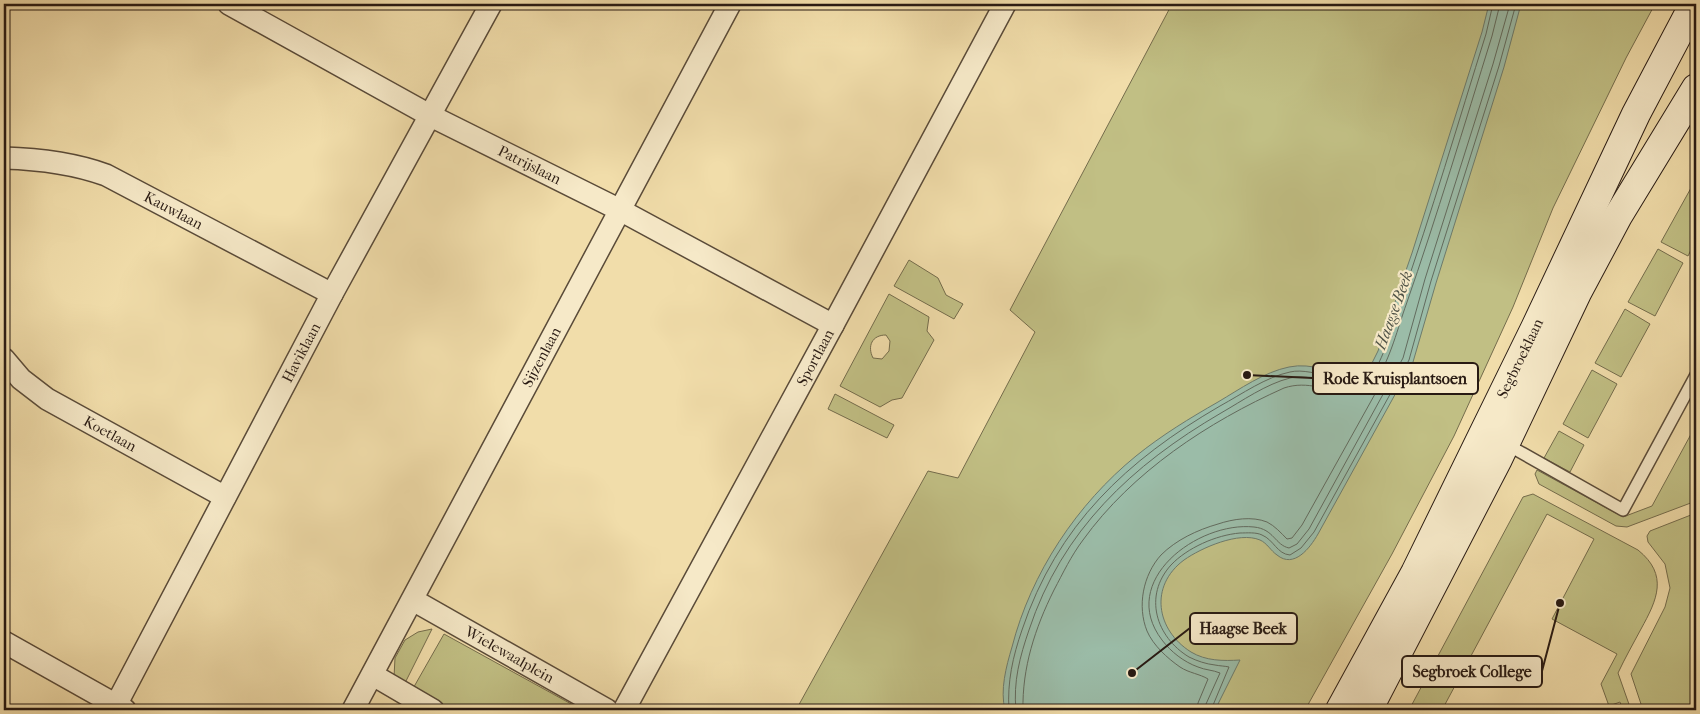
<svg xmlns="http://www.w3.org/2000/svg" width="1700" height="714" font-family="'IM FELL French Canon',serif">
	<rect width="100%" height="100%" fill="#f1ddaa"/>
	<filter id="stains"><feTurbulence type="fractalNoise" baseFrequency=".004" numOctaves="4"/><feColorMatrix values="0 0 0 0 .2 0 0 0 0 .09 0 0 0 0 .02 0 0 0 .5 -.17"/></filter>
	<radialGradient id="worn" r=".72"><stop offset=".6" stop-color="#630" stop-opacity="0"/><stop offset="1" stop-color="#630" stop-opacity=".3"/></radialGradient>
	<!-- green -->
	<path fill="#c1bf84" stroke="#746c4c" fill-rule="evenodd" d="M 1172,4 L 1655,4 L 1626,58 L 1553,208 L 1513,307 L 1454,436 L 1392,554 L 1305,710 L 796,710 L 928,471 L 958,478 L 1035,332 L 1010,310 Z
		M 1691,188 L 1696,191 L 1696,240 L 1688,256 L 1661,242 Z
		M 1658,249 L 1683,263 L 1655,316 L 1628,302 Z
		M 909,260 L 938,278 L 946,295 L 963,304 L 954,319 L 894,286 Z
		M 889,294 L 929,317 L 927,331 L 934,340 L 902,398 L 892,400 L 880,407 L 840,386 ZM 886,335 L 890,341 L 889,351 L 882,359 L 873,358 C 867,346 872,335 886,335 Z
		M 1625,309 L 1650,324 L 1621,377 L 1595,363 Z
		M 1592,370 L 1617,384 L 1588,438 L 1563,424 Z
		M 835,394 L 894,425 L 887,438 L 828,409 Z
		M 1696,425 L 1696,501 L 1627,527 L 1616,526 L 1539,484 L 1535,474 L 1537,470 L 1623,517 L 1652,506 Z
		M 1559,431 L 1584,445 L 1570,472 L 1544,458 Z
		M 1533,494 L 1638,550 C 1669,575 1657,600 1641,629 C 1633,644 1625,658 1618,673 L 1631,710 L 1623,710 L 1620,702 L 1609,706 L 1601,684 L 1617,654 L 1552,619 L 1594,539 L 1547,514 L 1442,710 L 1409,710 L 1523,497 Z
		M 1696,513 L 1696,710 L 1643,710 L 1631,674 L 1665,607 L 1670,588 L 1665,564 L 1648,542 L 1647,536 L 1650,531 Z
		M 432,629 L 402,689 L 394,677 L 395,658 L 405,640 L 418,632 Z
		M 444,634 L 573,705 L 575,710 L 445,710 L 411,692 Z"/>
	<!-- water -->
	<path fill="#9bbca8" stroke="#6d7b6c" d="M 1489,4 L 1521,4 L 1504,67 L 1436,283 L 1413,362 L 1318,534 C 1310,548 1294,569 1277,555 C 1271,551 1267,543 1260,540 C 1239,531 1201,548 1184,560 C 1149,586 1156,630 1191,652 C 1206,661 1223,661 1240,660 L 1215,710 L 1005,710 C 1000,690 1006,667 1012,647 C 1031,573 1077,504 1136,456 C 1162,435 1190,418 1218,402 C 1240,389 1264,372 1289,367 C 1312,362 1334,374 1356,375 L 1364,373 L 1368,371 L 1378,351 L 1412,253 L 1482,32 Z"/>
	<g fill="none" stroke-linecap="round" stroke-linejoin="round">
		<!-- shore -->
		<path stroke="#626b5e" stroke-width="1" d="M 1009,710 C 1007,682 1013,656 1022,630 C 1057,525 1127,460 1220,406 C 1242,394 1266,377 1290,372 C 1314,366 1357,392 1373,372 C 1384,359 1395,318 1401,300 C 1432,212 1458,123 1486,34 L 1493,4
			M 1016,710 C 1013,682 1020,656 1029,630 C 1062,530 1132,465 1221,413 C 1242,401 1266,384 1290,378 C 1317,371 1356,400 1377,377 C 1389,363 1399,324 1406,305 C 1437,216 1464,126 1492,36 L 1500,4
			M 1023,710 C 1022,668 1035,628 1054,590 C 1063,573 1071,556 1083,540 C 1132,472 1208,422 1284,388 C 1308,380 1328,391 1351,394 C 1359,395 1367,392 1374,391 L 1375,394 L 1302,525 L 1292,538 L 1287,539 C 1281,533 1275,526 1267,522 C 1252,516 1233,519 1218,524 C 1197,530 1176,540 1161,555 C 1143,575 1137,606 1147,631 C 1153,645 1167,658 1180,667 C 1189,673 1200,674 1208,679 L 1198,703 L 1197,710
			M 1205,710 L 1206,704 L 1220,673 C 1213,670 1205,670 1198,667 C 1184,662 1171,652 1162,640 C 1117,581 1198,521 1254,527 C 1274,529 1275,545 1289,548 L 1297,544 L 1309,529 L 1403,358 L 1425,279 L 1493,64 L 1510,4
			M 1211,710 L 1229,667 C 1225,666 1220,666 1215,665 C 1206,664 1197,661 1189,657 C 1156,637 1143,596 1171,565 C 1187,548 1216,535 1240,533 C 1247,533 1256,532 1262,535 C 1274,540 1277,554 1290,555 L 1301,548 L 1314,532 L 1409,360 L 1431,281 L 1499,66 L 1516,4"/>
		<!-- service casing -->
		<g stroke="#5a4b39" stroke-width="14">
			<path id="service" d="M 1506,444 L 1623,510 L 1696,375"/>
		</g>
		<!-- minor casing -->
		<g stroke="#5a4b39" stroke-width="24">
			<g id="minor">
				<path id="s1" d="M 229,4 L 431,116 L 620,210 L 833,325"/>
				<path id="s2" d="M 4,158 C 39,159 73,163 106,175 L 332,294"/>
				<path id="s3" d="M 4,359 L 21,379 L 47,399 L 225,497"/>
				<path id="s4" d="M 413,600 L 607,710"/>
				<path d="M 4,642 L 125,710"/>
				<path d="M 373,675 L 433,710"/>
				<path id="s5" d="M 116,705 L 332,294 L 491,4"/>
				<path id="s6" d="M 353,710 L 730,4"/>
				<path id="s7" d="M 624,710 L 833,325 L 1005,4"/>
			</g>
		</g>
		<!-- secondary casing -->
		<g stroke="#281a13" stroke-width="30">
			<g id="secondary">
				<path id="s8" d="M 1340,710 L 1415,573 L 1535,328 L 1636,114 L 1694,4"/>
				<path d="M 1368,710 L 1498,459 L 1577,293 L 1618,216 L 1696,88"/>
			</g>
		</g>
		<!-- service -->
		<use href="#service" stroke="#f6e9c8" stroke-width="11"/>
		<!-- minor -->
		<use href="#minor" stroke="#f6e9c8" stroke-width="21"/>
		<!-- secondary -->
		<use href="#secondary" stroke="#f6e9c8" stroke-width="28"/>
	</g>
	<g text-anchor="middle" stroke-width="4.5" stroke-linejoin="round" paint-order="stroke">
		<!-- street labels -->
		<g font-size="15" fill="#281a13" stroke="#f6e9c8">
			<text dy="5" stroke="none"><textPath href="#s1" startOffset="341">Patrijslaan</textPath></text>
			<text dy="5" stroke="none"><textPath href="#s2" startOffset="180">Kauwlaan</textPath></text>
			<text dy="5" stroke="none"><textPath href="#s5" startOffset="398">Haviklaan</textPath></text>
			<text dy="5" stroke="none"><textPath href="#s6" startOffset="400">Sijzenlaan</textPath></text>
			<text dy="5" stroke="none"><textPath href="#s7" startOffset="401">Sportlaan</textPath></text>
			<text dy="5" stroke="none"><textPath href="#s8" startOffset="395">Segbroeklaan</textPath></text>
			<text dy="5" stroke="none"><textPath href="#s3" startOffset="131">Koetlaan</textPath></text>
			<text dy="5" stroke="none"><textPath href="#s4" startOffset="111">Wielewaalplein</textPath></text>
		</g>
		<!-- water labels -->
		<g font-size="16" font-style="italic" fill="#505347" stroke="#f6e9c8">
			<text transform="translate(1393 310) rotate(-70)" y="6">Haagse Beek</text>
		</g>
	</g>
	<!-- callouts -->
	<path fill="none" stroke="#281a13" stroke-width="2" d="M1247 375L1313 378M1132 673L1190 628M1560 603L1542 671"/>
	<g fill="#281a13" stroke="#f6e9c8" stroke-width="2">
		<circle cx="1247" cy="375" r="5"/>
		<circle cx="1132" cy="673" r="5"/>
		<circle cx="1560" cy="603" r="5"/>
	</g>
	<g fill="#f6e9c8" stroke="#281a13" stroke-width="2">
		<rect x="1313" y="363" width="165" height="31" rx="5"/>
		<rect x="1190" y="613" width="107" height="31" rx="5"/>
		<rect x="1402" y="656" width="140" height="31" rx="5"/>
	</g>
	<g font-size="16" text-anchor="middle" font-weight="bold" fill="#281a13">
		<text x="1395" y="384">Rode Kruisplantsoen</text>
		<text x="1243" y="634">Haagse Beek</text>
		<text x="1472" y="677">Segbroek College</text>
	</g>
	<!-- margin -->
	<rect width="1700" height="714" fill="none" stroke="#f1ddaa" stroke-width="20"/>
	<rect x="5" y="5" width="1690" height="704" fill="none" stroke="#281a13" stroke-width="2.5"/>
	<rect x="10" y="10" width="1680" height="694" fill="none" stroke="#281a13"/>
	<rect width="100%" height="100%" filter="url(#stains)"/>
	<rect width="100%" height="100%" fill="url(#worn)"/>
</svg>
